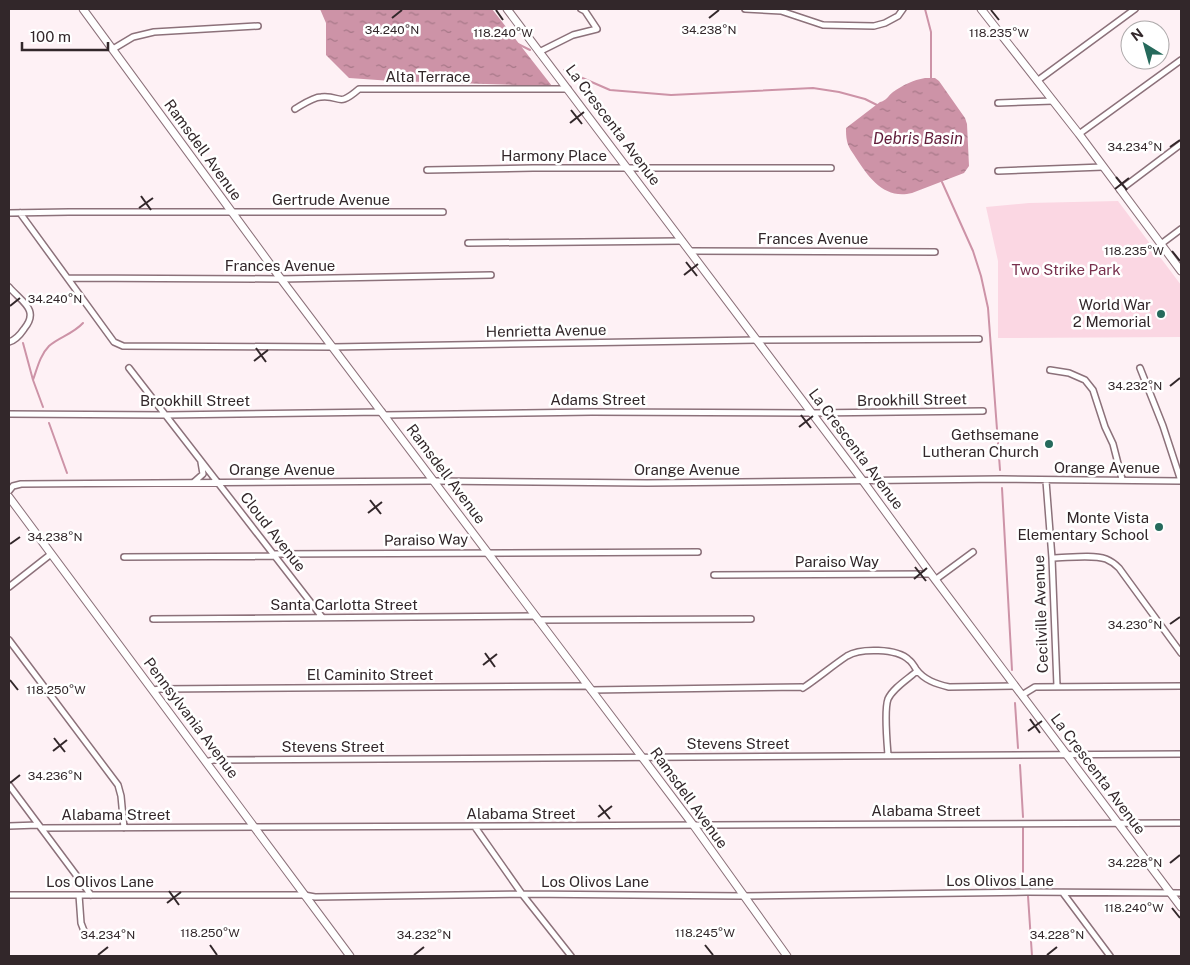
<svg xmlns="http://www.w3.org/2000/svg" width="1190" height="965" font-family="'Public Sans',sans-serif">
	<defs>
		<pattern id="water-ripples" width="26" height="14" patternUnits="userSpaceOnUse" patternTransform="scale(1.25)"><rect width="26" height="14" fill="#cd93a7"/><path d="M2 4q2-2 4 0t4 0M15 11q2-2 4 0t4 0" fill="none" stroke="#a77888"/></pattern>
	</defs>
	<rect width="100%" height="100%" fill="#fef1f5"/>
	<!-- green -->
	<path fill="#fbd7e3" d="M 1118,201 L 1181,285 L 1181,337 L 998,338 L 998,261 L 986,207 L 1029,203 Z"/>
	<!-- water -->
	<path fill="url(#water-ripples)" d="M 320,9 L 492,9 L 552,86 L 392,81 L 349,78 L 326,55 L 326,23 Z
		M 925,78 L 935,78 L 939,81 L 965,118 L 967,124 L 969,166 L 964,173 L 912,193 C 885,200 869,178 856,158 C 853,153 848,147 847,141 C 846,137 846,132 846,128 L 880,102 C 886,101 888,96 893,92 C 903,85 913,80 925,78 Z"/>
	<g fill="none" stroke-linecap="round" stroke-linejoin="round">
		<!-- stream -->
		<path stroke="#cd93a7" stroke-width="2" d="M 925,9 L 931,32 L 931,80
			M 518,44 L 530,50
			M 564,70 L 610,90 L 671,95 L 813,88 L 839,92 L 865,99 L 877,105
			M 942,182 L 973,251 L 981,276 L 988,308 L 1000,470
			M 23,343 L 33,380 L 43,407
			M 33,380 C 37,369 40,355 49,346 C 59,337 73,334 83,323
			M 49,423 L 67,473
			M 1002,488 L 1012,670
			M 1015,703 L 1018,748
			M 1020,765 L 1023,817
			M 1023,828 L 1023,882
			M 1028,896 L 1032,956"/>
		<!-- street casing -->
		<g stroke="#8c717a" stroke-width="8">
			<path id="street" d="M 745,9 L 781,11 L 823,25 L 874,26 L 885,23 L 898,16 L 903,9
				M 113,49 L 133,37 L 154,32 L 258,26
				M 539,52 L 573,35 L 597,29 L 585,11 L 581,9
				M 1037,81 L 1135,9
				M 998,103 L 1053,101
				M 295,109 C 302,105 313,97 321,97 C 342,95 337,108 359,89 L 568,89
				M 1079,134 L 1181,60
				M 427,170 L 533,168 L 831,168
				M 998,171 L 1103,167
				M 1120,190 L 1181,144
				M 9,213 L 69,212 L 443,212
				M 20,213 L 114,342 L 123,346 L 333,347 L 757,340 L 979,339
				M 468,243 L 682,241
				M 1161,244 L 1181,229
				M 691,251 L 935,252
				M 68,278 L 281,279 L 491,275
				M 9,287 C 22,302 40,310 24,329 C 20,335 16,340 9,342
				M 129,368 L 322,617
				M 1140,368 L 1163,426 L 1181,481
				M 1050,370 L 1069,373 L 1085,380 L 1093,390 L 1105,427 L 1113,444 L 1122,479
				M 9,414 L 166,415 L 382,412
				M 384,415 L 592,412 L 812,413 L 983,411
				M 1046,481 L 1052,558 L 1057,686
				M 194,482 L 203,474 L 201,462
				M 9,491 L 13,486 L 21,484 L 434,481 L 647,483 L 1001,479 L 1181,481
				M 274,554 L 698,552
				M 124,557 L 275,556
				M 1052,558 C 1067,558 1092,554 1106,559 C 1111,561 1115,564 1119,568 L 1181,653
				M 714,575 L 931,574
				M 935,580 L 973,552
				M 9,587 L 51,554
				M 153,619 L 535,616
				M 538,620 L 751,619
				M 9,640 L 118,785 L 121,796 L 124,828
				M 803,688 C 818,678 832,666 847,656 C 860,648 897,648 909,660 C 912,662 914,666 916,669 C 924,680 936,684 949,687 L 1015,686
				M 153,690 L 160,689 L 588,686
				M 591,690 L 802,687
				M 1022,695 L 1035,687 L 1181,686
				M 888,755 C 887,742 884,710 888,699 C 893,688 908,679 917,671
				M 206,762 L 213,760 L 1181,754
				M 9,785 L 91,895
				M 9,826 L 38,825
				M 475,827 L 522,894 L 571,956
				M 41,828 L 1181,823
				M 1063,893 L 1110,956
				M 9,895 L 304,895 L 315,897 L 522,894 L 743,896 L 1027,892 L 1181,893
				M 79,895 L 81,923 L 86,936"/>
		</g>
		<!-- secondary casing -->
		<g stroke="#8c717a" stroke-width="9">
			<path id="secondary" d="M 83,9 L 281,279 L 694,826 L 787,956
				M 507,9 L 863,481 L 931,574 L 1181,907
				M 981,9 L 1079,134 L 1181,271
				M 9,497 L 350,956"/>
		</g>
		<!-- street -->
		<use href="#street" stroke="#fff" stroke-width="5"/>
		<!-- secondary -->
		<use href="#secondary" stroke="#fff" stroke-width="7"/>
	</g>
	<!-- ticks -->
	<path fill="none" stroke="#32272a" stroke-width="2" d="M 496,10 L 503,20M 991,10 L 999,20M 392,18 L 402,10M 709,18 L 719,10M 571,110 L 582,124M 570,123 L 584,112M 1170,147 L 1180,140M 1116,177 L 1127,190M 1115,189 L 1129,178M 141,196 L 151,210M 139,208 L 153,198M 1172,251 L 1180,261M 686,262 L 697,276M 684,275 L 698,264M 10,306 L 20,298M 256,348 L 266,362M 254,361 L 268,350M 1170,386 L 1180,378M 801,415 L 811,428M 799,427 L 813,416M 370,500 L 381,514M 368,513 L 382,502M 10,544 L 20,537M 915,567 L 926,581M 914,579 L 927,568M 1170,624 L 1180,617M 485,653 L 495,667M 483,665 L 497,654M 10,680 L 18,690M 1030,719 L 1040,733M 1028,731 L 1042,721M 54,738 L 65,752M 53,751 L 67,740M 10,783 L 20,775M 599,805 L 610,819M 598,817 L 612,806M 1170,863 L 1180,855M 169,891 L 179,905M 167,903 L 181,892M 1172,908 L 1180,918M 210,945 L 217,955M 705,945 L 713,955M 98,955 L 108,947M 414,955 L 424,947M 1047,955 L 1057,947"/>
	<!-- markers -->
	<g fill="#266a5c" stroke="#fff" stroke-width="2">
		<circle cx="1161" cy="314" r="5"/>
		<circle cx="1049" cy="444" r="5"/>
		<circle cx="1159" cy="527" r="5"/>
	</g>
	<g text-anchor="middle" stroke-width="5" stroke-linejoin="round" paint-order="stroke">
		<!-- street labels -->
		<g font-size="15" fill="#32272a" stroke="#fff">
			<text x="428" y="82">Alta Terrace</text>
			<text transform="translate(613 125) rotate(53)" y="5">La Crescenta Avenue</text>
			<text transform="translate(203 150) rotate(54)" y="5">Ramsdell Avenue</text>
			<text x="554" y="161">Harmony Place</text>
			<text x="331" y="205">Gertrude Avenue</text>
			<text x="813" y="244">Frances Avenue</text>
			<text x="280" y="271">Frances Avenue</text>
			<text transform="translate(546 331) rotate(-1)" y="5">Henrietta Avenue</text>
			<text x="598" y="405">Adams Street</text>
			<text transform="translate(912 400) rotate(-1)" y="5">Brookhill Street</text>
			<text x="195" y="406">Brookhill Street</text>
			<text transform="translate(856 449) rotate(53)" y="5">La Crescenta Avenue</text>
			<text x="1107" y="473">Orange Avenue</text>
			<text x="282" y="475">Orange Avenue</text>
			<text x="687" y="475">Orange Avenue</text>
			<text transform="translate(446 474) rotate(53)" y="5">Ramsdell Avenue</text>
			<text transform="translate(273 532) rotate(52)" y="5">Cloud Avenue</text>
			<text transform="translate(426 540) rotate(-1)" y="5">Paraiso Way</text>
			<text x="837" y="567">Paraiso Way</text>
			<text x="344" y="610">Santa Carlotta Street</text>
			<text transform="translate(1041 614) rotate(-92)" y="5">Cecilville Avenue</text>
			<text x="370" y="680">El Caminito Street</text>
			<text transform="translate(191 718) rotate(53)" y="5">Pennsylvania Avenue</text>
			<text x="738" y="749">Stevens Street</text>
			<text x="333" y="752">Stevens Street</text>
			<text transform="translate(1098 774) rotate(53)" y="5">La Crescenta Avenue</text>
			<text transform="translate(689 798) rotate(54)" y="5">Ramsdell Avenue</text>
			<text x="926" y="816">Alabama Street</text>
			<text x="521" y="819">Alabama Street</text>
			<text x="116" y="820">Alabama Street</text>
			<text x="1000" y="886">Los Olivos Lane</text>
			<text x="100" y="887">Los Olivos Lane</text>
			<text x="595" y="887">Los Olivos Lane</text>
		</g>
		<!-- park labels -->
		<g font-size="15" fill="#78314e" stroke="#fff">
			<text x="1066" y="275">Two Strike Park</text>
		</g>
		<!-- poi labels -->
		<g font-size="15" fill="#32272a" stroke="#fff" text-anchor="end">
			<text x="1151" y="310">World War<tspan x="1151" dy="17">2 Memorial</tspan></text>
			<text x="1039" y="440">Gethsemane<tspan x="1039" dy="17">Lutheran Church</tspan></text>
			<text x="1149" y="523">Monte Vista<tspan x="1149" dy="17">Elementary School</tspan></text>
		</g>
		<!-- water labels -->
		<g font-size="16" font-style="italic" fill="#611c3a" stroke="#fff">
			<text x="918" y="144">Debris Basin</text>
		</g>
	</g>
	<g font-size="12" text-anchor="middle" fill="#32272a" stroke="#fff" stroke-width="5" stroke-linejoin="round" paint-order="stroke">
		<text x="709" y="34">34.238°N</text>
		<text x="392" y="34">34.240°N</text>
		<text x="503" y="37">118.240°W</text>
		<text x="999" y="37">118.235°W</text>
		<text x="1135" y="151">34.234°N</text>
		<text x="1134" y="255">118.235°W</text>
		<text x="55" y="303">34.240°N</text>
		<text x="1135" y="390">34.232°N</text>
		<text x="55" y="541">34.238°N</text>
		<text x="1135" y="629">34.230°N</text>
		<text x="56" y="694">118.250°W</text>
		<text x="55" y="780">34.236°N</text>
		<text x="1135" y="867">34.228°N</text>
		<text x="1134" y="912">118.240°W</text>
		<text x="210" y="937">118.250°W</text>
		<text x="705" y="937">118.245°W</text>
		<text x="108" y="939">34.234°N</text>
		<text x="424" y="939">34.232°N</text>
		<text x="1057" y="939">34.228°N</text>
	</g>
	<!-- border -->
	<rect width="1190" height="965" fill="none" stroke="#32272a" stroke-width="20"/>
	<!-- north arrow -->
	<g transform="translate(1145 45) rotate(323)"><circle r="24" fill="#ffffff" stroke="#ada9aa"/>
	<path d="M0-4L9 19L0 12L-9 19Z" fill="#266a5c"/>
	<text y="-8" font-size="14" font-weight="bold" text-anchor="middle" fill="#32272a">N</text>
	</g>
	<!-- scale -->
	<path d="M22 42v8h86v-8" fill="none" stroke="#32272a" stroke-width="2.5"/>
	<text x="30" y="42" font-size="15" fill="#32272a" stroke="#ffffff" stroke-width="4" paint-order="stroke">100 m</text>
</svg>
